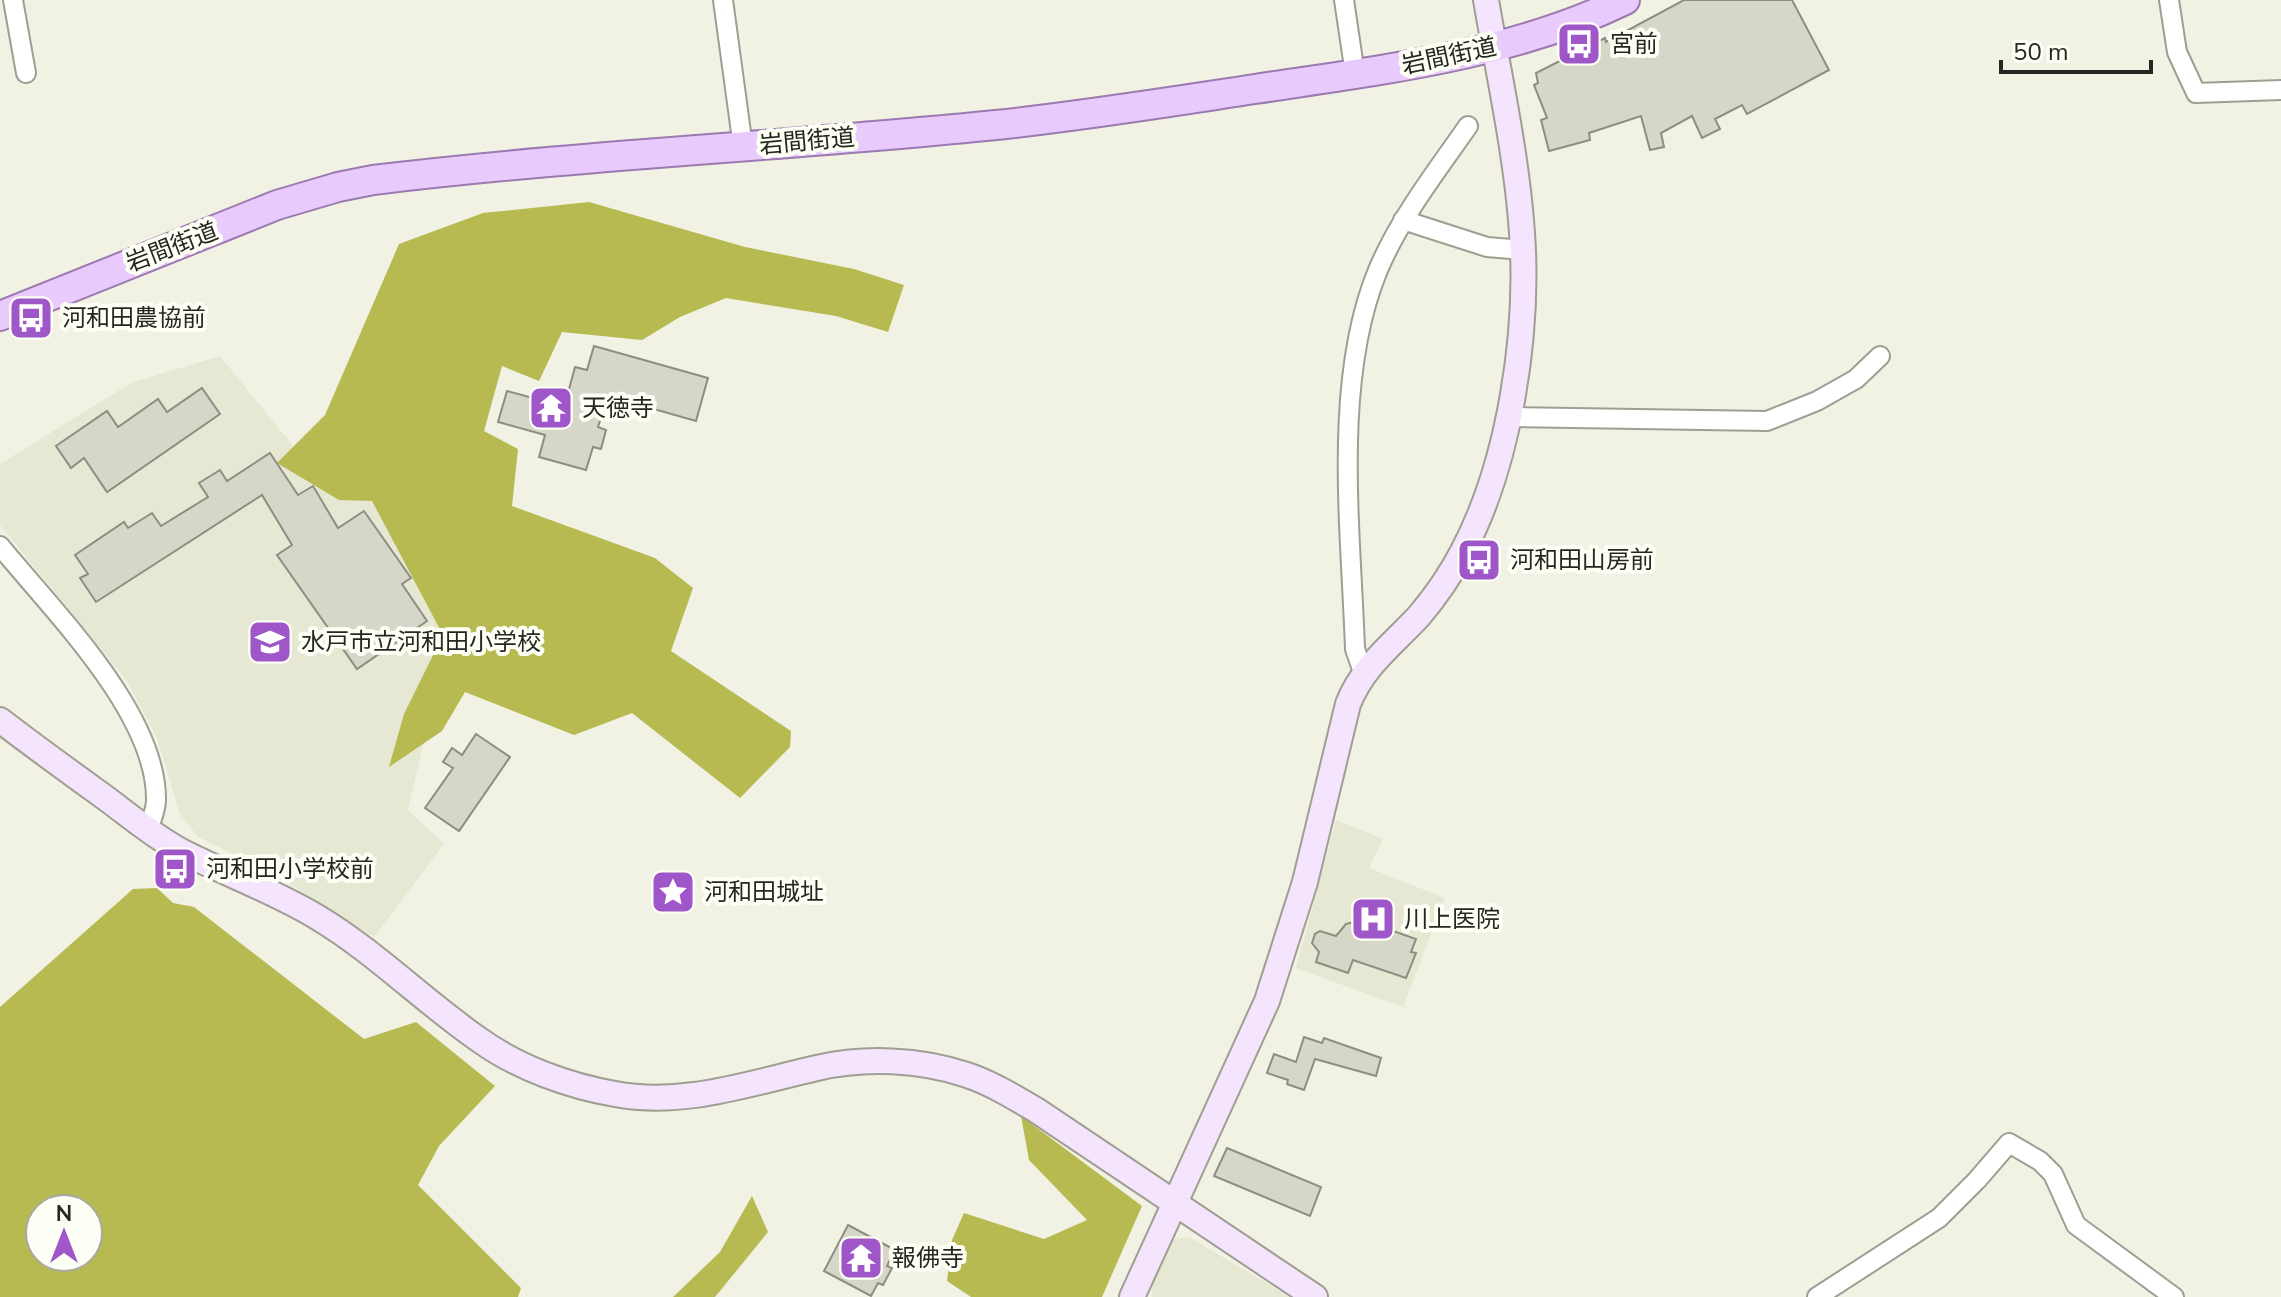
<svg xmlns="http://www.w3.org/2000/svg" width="2281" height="1297" font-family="'Nunito Sans','Noto Sans JP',sans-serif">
	<rect width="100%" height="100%" fill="#f1f2e4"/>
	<!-- built -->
	<path fill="#e6e8d3" d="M 220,356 L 326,486 L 351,470 L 438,597 L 445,649 L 408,810 L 444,844 L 374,937 L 269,871 L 198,837 L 180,814 L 157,738 L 127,681 L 0,525 L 0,464 L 131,383 Z
		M 1336,820 L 1383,839 L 1369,868 L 1445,898 L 1403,1007 L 1296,968 Z
		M 1189,1237 L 1278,1290 L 1289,1297 L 1152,1297 L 1153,1278 L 1172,1239 Z"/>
	<!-- forest -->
	<path fill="#b6ba51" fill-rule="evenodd" d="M 589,202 L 745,247 L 854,269 L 904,285 L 888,332 L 836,316 L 726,298 L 680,317 L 642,340 L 562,332 L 539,381 L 502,366 L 484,431 L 518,449 L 512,506 L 655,558 L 693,588 L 671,651 L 791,731 L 790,747 L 740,798 L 632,713 L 574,735 L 465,692 L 442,731 L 389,767 L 404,714 L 443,635 L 372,501 L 339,500 L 277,463 L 325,415 L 399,244 L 483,213 Z
		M 157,888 L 173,903 L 194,907 L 364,1039 L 416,1022 L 495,1086 L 439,1146 L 418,1185 L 521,1288 L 518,1297 L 0,1297 L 0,1007 L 133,889 ZM 40,1209 L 88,1209 L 88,1257 L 40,1257 Z
		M 1021,1116 L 1142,1206 L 1102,1297 L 971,1297 L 947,1281 L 952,1240 L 964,1213 L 1044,1239 L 1087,1220 L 1029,1160 Z
		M 752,1196 L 768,1232 L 715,1297 L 673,1297 L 720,1252 Z"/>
	<!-- building -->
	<path fill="#d6d7c9" stroke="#8d8e82" stroke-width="2" d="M 1684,0 L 1792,0 L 1829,70 L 1747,114 L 1742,105 L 1715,119 L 1720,129 L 1702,138 L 1692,116 L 1661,133 L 1664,147 L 1650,150 L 1641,116 L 1589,133 L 1590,140 L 1549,151 L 1541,120 L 1547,118 L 1534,85 L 1538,83 L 1536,73 L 1605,38 L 1606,42 Z
		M 594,346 L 708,378 L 696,421 L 608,396 L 598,427 L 606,430 L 601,449 L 593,447 L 586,470 L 539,457 L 545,435 L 498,422 L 507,391 L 555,404 L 559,390 L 568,393 L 575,367 L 587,370 Z
		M 202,388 L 220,414 L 107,492 L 84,458 L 71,468 L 56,446 L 107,411 L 118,427 L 158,399 L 167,412 Z
		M 270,453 L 298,495 L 313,486 L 338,528 L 364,511 L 411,578 L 402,584 L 427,621 L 357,669 L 277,555 L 292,545 L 262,495 L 96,602 L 80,578 L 88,574 L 75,555 L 124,522 L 128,528 L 152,513 L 161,526 L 208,497 L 199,483 L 220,470 L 227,481 Z
		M 476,734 L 510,757 L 459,831 L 425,808 L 453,768 L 443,762 L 452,748 L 462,755 Z
		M 1362,920 L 1416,939 L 1411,952 L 1416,953 L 1406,978 L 1353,960 L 1348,973 L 1316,962 L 1319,952 L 1312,943 L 1315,934 L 1320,931 L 1336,936 L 1346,924 Z
		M 1304,1037 L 1322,1043 L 1324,1038 L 1381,1058 L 1376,1076 L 1315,1059 L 1304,1090 L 1287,1084 L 1288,1080 L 1267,1073 L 1274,1054 L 1296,1062 Z
		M 1227,1148 L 1321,1187 L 1310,1216 L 1214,1176 Z
		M 848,1225 L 895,1250 L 887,1266 L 892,1268 L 883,1285 L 878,1283 L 871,1296 L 824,1271 Z"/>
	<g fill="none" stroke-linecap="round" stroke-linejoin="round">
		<!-- street casing -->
		<g stroke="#9e9f92" stroke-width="22">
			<path id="street" d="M 13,0 L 26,73
				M 723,0 L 743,147
				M 1344,0 L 1355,74
				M 2169,0 L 2177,52 L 2196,93 L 2281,90
				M 1403,220 L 1487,247 L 1523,250
				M 1508,417 L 1767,421 L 1817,401 L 1856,379 L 1880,356
				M 0,546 C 52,610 157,713 156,800 C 156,810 151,821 148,830
				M 1363,672 L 1355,649 C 1351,530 1332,381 1378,270 C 1400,218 1436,172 1468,126
				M 1817,1297 L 1939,1218 L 1977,1180 L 2009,1143 L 2040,1161 L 2053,1174 L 2076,1225 L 2174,1297"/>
		</g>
		<!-- secondary casing -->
		<g stroke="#9e9f92" stroke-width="28">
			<path id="secondary" d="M 0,720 C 35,747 71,773 107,799 C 131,817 155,837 181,851 C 226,874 274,891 317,917 C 377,953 424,1002 481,1041 C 519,1068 569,1086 615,1094 C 684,1107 750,1083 817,1068 C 864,1057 920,1059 967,1075 C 991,1083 1014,1097 1036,1110 L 1315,1297
				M 1132,1297 L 1267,1001 L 1305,882 L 1348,704 C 1363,666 1392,645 1419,616 C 1436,596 1451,574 1463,551 C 1510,462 1529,333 1522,233 C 1517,157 1499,76 1486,0"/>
		</g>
		<!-- primary casing -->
		<g stroke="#9b7ab0" stroke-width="32">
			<path id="primary" d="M 0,316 L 277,205 L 338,187 L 373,180 C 580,155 788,146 996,125 C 1082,116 1169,102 1255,89 C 1380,70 1510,56 1625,0"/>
		</g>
		<!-- street -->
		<use href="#street" stroke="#fff" stroke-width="18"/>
		<!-- secondary -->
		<use href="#secondary" stroke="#f4e4fe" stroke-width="24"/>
		<!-- primary -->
		<use href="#primary" stroke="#e9cafd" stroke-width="28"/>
	</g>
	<!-- icons -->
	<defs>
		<g id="bus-square" transform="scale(2.3)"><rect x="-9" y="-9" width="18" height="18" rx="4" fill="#9f56c9" stroke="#fefff4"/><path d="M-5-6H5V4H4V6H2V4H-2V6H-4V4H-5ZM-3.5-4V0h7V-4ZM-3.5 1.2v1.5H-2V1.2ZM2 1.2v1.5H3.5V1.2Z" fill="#fff"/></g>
		<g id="temple-square" transform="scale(2.3)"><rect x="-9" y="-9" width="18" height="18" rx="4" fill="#9f56c9" stroke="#fefff4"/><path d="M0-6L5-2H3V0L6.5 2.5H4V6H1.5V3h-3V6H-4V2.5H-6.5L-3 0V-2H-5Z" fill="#fff"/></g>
		<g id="school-square" transform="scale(2.3)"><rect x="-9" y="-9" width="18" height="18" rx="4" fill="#9f56c9" stroke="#fefff4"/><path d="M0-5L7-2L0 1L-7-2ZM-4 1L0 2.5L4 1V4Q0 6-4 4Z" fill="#fff"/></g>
		<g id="sight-square" transform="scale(2.3)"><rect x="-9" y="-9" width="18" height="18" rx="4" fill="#9f56c9" stroke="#fefff4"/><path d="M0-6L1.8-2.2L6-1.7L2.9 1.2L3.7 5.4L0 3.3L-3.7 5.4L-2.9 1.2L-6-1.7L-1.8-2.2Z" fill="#fff"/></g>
		<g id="hospital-square" transform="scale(2.3)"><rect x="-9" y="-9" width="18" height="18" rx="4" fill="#9f56c9" stroke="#fefff4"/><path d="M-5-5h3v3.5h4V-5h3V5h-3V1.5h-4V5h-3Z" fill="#fff"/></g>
	</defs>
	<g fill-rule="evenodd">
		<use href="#bus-square" x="1579" y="44"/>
		<use href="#bus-square" x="31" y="318"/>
		<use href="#temple-square" x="551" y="408"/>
		<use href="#bus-square" x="1479" y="560"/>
		<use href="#school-square" x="270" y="642"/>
		<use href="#bus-square" x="175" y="869"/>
		<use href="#sight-square" x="673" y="892"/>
		<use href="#hospital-square" x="1373" y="919"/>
		<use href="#temple-square" x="861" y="1258"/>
	</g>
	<g text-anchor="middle" stroke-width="8" stroke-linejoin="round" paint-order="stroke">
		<!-- poi labels -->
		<g font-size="24" fill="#262722" stroke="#fefff4" text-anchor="start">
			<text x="1610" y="52">宮前</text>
			<text x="62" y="326">河和田農協前</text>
			<text x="582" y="416">天徳寺</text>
			<text x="1510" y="568">河和田山房前</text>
			<text x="301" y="650">水戸市立河和田小学校</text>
			<text x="206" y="877">河和田小学校前</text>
			<text x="704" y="900">河和田城址</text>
			<text x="1404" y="927">川上医院</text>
			<text x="892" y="1266">報佛寺</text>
		</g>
		<!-- street labels -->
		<g font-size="24" fill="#262722" stroke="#fefff4">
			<text transform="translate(1449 56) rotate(-12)" y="8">岩間街道</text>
			<text transform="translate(807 141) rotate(-5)" y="8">岩間街道</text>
			<text transform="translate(172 247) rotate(-21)" y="8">岩間街道</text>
		</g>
	</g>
	<!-- north arrow -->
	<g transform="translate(64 1233)"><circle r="38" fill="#fefff4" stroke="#a8a9a0" stroke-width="2"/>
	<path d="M0-6L14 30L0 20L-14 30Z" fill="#9f56c9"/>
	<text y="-12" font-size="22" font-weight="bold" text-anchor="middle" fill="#262722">N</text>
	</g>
	<!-- scale -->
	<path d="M2001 60v12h150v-12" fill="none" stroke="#262722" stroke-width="4"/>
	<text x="2013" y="60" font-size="24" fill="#262722" stroke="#fefff4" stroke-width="6" paint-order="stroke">50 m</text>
</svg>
